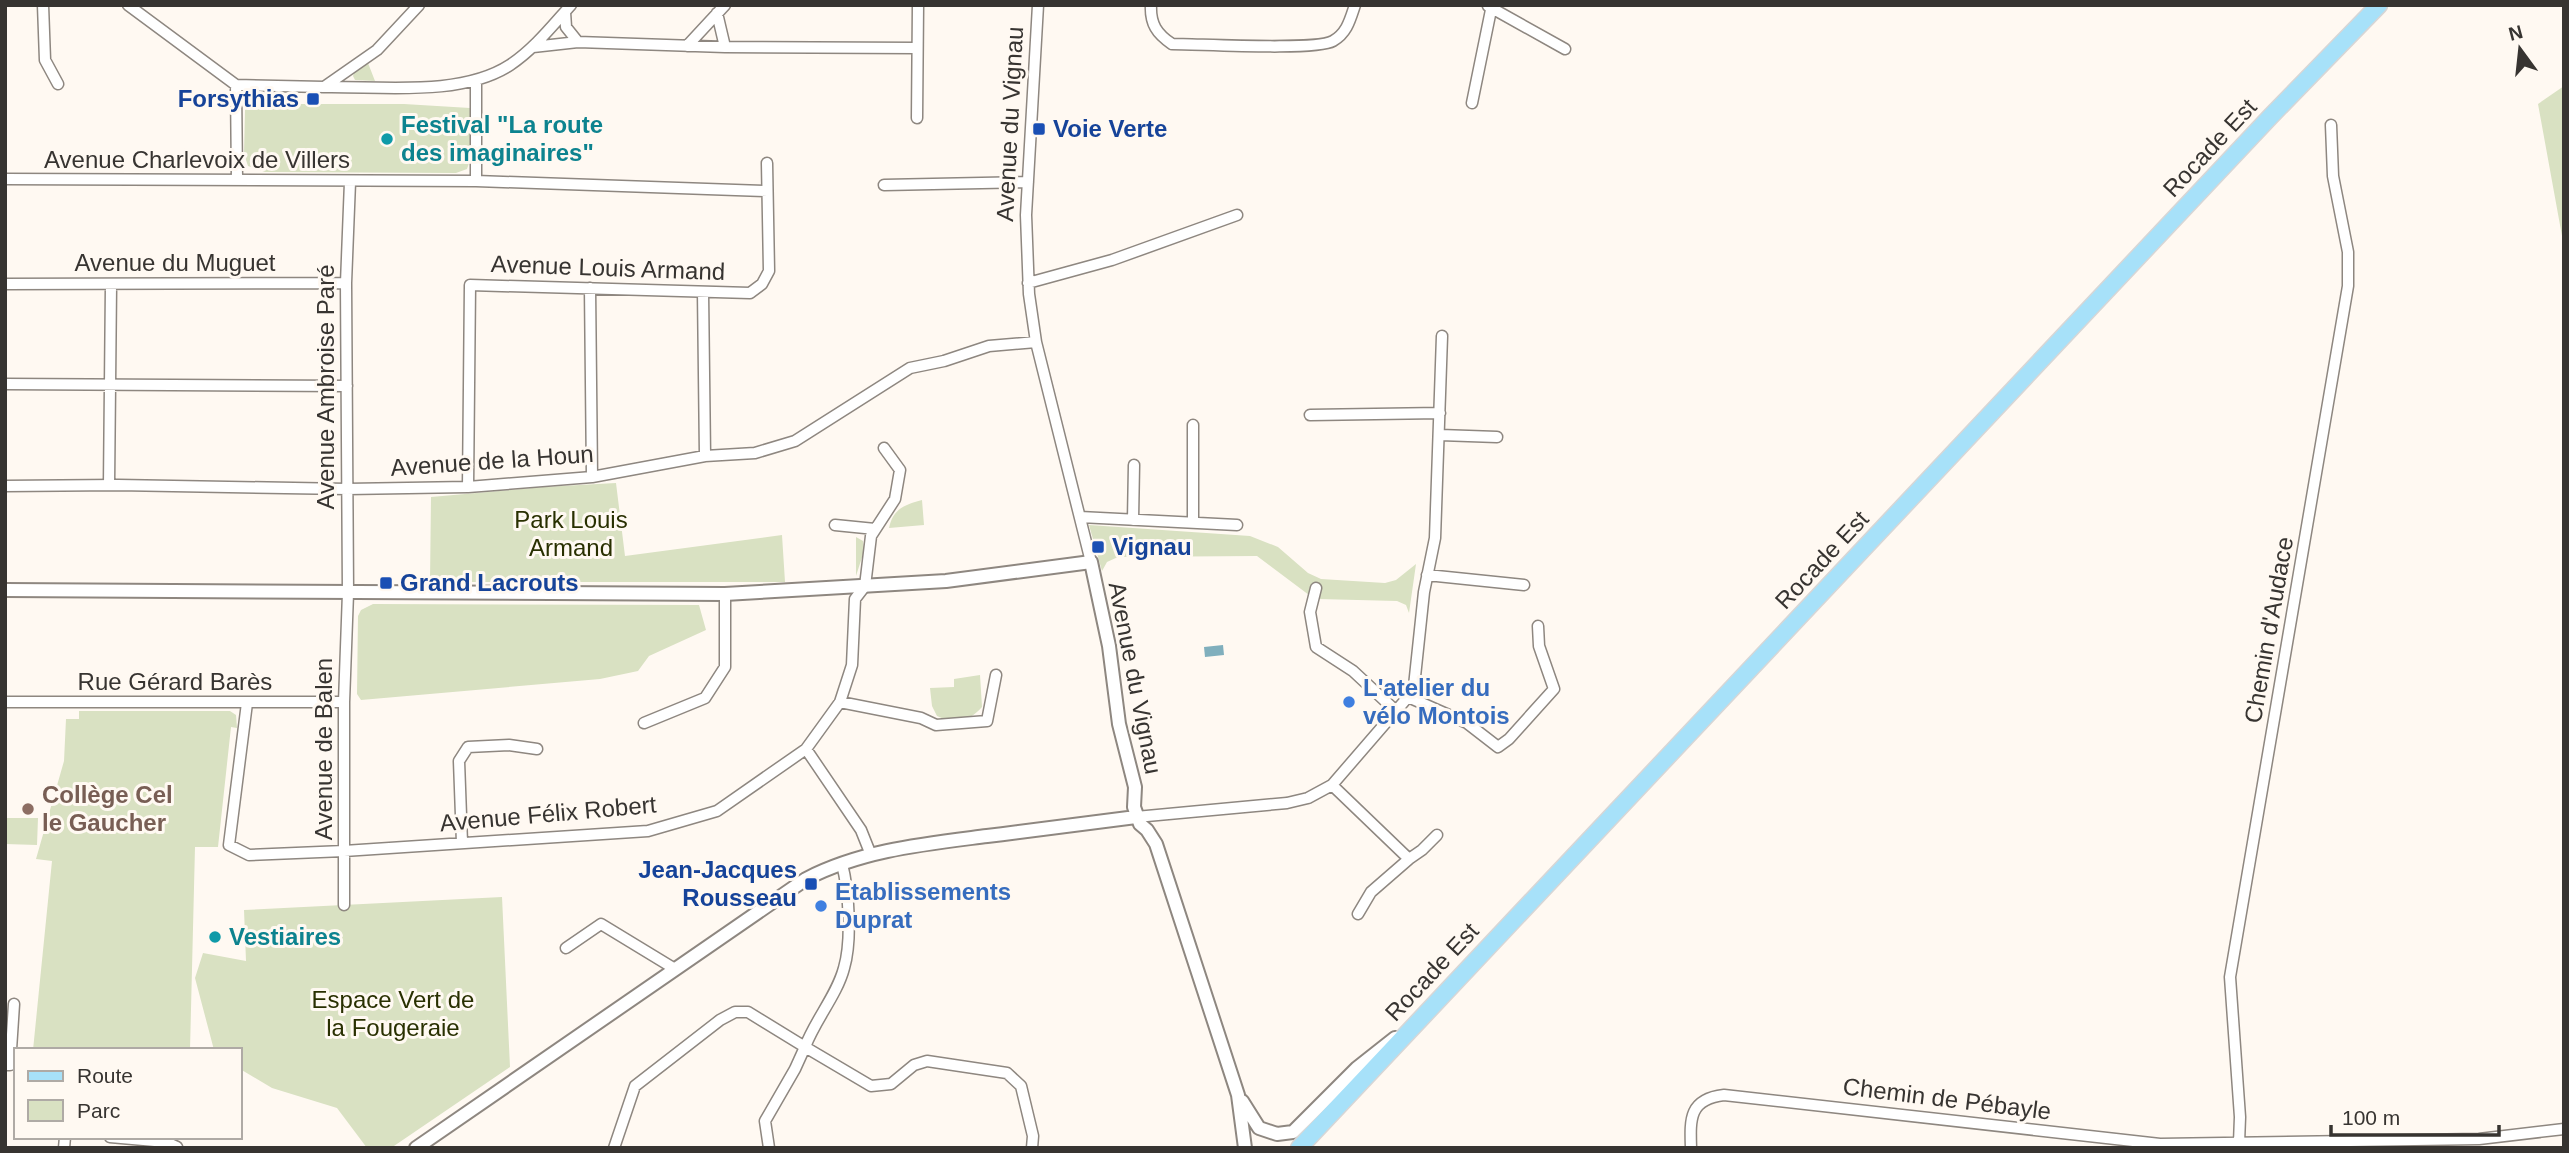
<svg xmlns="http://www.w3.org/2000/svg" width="2569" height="1153" font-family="Helvetica,sans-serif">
	<rect width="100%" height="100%" fill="#fff9f2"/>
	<!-- green -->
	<path fill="#d9e1c2" d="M 368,63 L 375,81 L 355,80 L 353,76 L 355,70 Z
		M 2564,86 L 2564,247 L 2538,104 Z
		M 253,104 L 404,104 L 470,108 L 473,109 L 472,154 L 467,169 L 456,173 L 265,172 L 248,166 L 244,154 L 245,110 Z
		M 616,483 L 625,556 L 782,535 L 785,582 L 430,582 L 431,497 L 543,487 Z
		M 922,500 L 924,525 L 889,528 C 893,509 904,505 922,500 Z
		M 1089,525 L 1250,536 L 1278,547 L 1308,573 L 1321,579 L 1385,583 L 1396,580 L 1416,564 L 1409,613 L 1406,605 L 1397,601 L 1318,599 L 1309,595 L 1257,556 L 1118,557 L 1107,562 L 1102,571 Z
		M 856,537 L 863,541 L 864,551 L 856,576 Z
		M 373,604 L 699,605 L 706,630 L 649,656 L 638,671 L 600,679 L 361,700 L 357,694 L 358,616 L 361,610 Z
		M 980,675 L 982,707 C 969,722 954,724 937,716 L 932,706 L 930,688 L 954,687 L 954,679 Z
		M 79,711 L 230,711 L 236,715 L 237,728 L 231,727 L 218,847 L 195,847 L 190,1050 L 33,1050 L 52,861 L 36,859 L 64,761 L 66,719 L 79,719 Z
		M 5,818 L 38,818 L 37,845 L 5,844 Z
		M 502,897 L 510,1067 L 391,1148 L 367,1148 L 337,1108 L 272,1088 L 240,1069 L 240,1050 L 214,1050 L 195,978 L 203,953 L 246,961 L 244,910 Z"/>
	<!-- water -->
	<path fill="#80afbd" d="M 1223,645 L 1224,655 L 1205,657 L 1204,647 Z"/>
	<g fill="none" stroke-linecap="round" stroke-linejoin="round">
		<!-- minor casing -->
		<g stroke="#8e8780" stroke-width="13">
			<path id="minor" d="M 43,5 L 45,60 L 58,84
				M 128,5 L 236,85 L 324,87 L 377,50 L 419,5
				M 1038,5 L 1026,215 L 1029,294 L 1036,342 L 1091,562
				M 1151,5 C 1150,24 1157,34 1172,44 C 1200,44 1315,51 1333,41 C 1347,33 1350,20 1355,5
				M 1488,6 L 1565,49
				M 565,12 L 566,27 L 578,42
				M 717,13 L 725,47
				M 687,46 L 725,5
				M 533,47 L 578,42 L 725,47 L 917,48
				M 236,85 L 237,180
				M 325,87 C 381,86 461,97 510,65 C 534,49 552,26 571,5
				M 1472,103 L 1492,5
				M 917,118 L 918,5
				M 5,179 L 476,181 L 767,191
				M 476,181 L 476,80
				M 884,185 L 1028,182
				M 1028,283 L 1112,260 L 1237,215
				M 5,284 L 346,283
				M 590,288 L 592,477
				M 703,292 L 705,456
				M 5,384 L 347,386
				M 1310,415 L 1440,413
				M 1193,425 L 1193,523
				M 1440,435 L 1497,437
				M 109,485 L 111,285
				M 5,486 L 118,485 L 347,489 L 468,487 L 592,477 L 705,456 L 755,453 L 795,441 L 910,368 L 944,361 L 989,346 L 1036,342
				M 468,487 L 470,285 L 750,293 L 762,284 L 769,271 L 767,163
				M 1080,517 L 1237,525
				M 1133,520 L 1134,465
				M 835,525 L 875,529
				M 1427,575 L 1524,585
				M 1316,588 L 1310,612 L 1316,647 L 1353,671 L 1397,712
				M 1408,697 L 1467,723 L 1498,747 L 1509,739 L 1554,689 L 1539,646 L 1538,626
				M 5,702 L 344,702
				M 840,702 L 921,718 L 936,725 L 987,721 L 996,675
				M 247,703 L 229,845 L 249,855 L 344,851 L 648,831 L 717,811 L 806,749 L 840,702 L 852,665 L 855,599 L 865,586 L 871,536 L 895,499 L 900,470 L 884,448
				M 644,723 L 705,698 L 725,667 L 725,594
				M 806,749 L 861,830 L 871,855
				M 1332,785 L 1409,859 L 1422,850 L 1437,835
				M 1136,817 L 1287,803 L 1308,798 L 1332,785 L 1408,697 L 1414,686 L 1424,592 L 1435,538 L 1442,336
				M 462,843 L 459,761 L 468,747 L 509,745 L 537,749
				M 344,905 L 344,702 L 348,593 L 346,283 L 350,182
				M 1358,914 L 1371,892 L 1409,859
				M 566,948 L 601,924 L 675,969
				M 5,1065 L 10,1065 L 14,1004
				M 110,1137 L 166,1142 L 177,1147
				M 2239,1143 L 2240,1117 L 2230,977 L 2348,286 L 2348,252 L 2333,176 L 2331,125
				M 64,1148 L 65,1137
				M 614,1148 L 635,1086 L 720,1020 L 735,1012 L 748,1012 L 805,1047 C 815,1020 837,995 844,968 C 852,941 849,891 842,864
				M 769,1148 L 765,1121 L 795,1069 L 805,1047 L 871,1086 L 891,1084 L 914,1065 L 927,1061 L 1007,1073 L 1021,1086 L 1033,1136 L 1032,1148
				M 1691,1148 C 1690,1119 1689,1099 1724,1095 L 2160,1144 L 2479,1139 L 2564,1129"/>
		</g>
		<!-- tertiary casing -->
		<g stroke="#8e8780" stroke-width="16">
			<path id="tertiary" d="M 5,590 L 725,594 L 946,581 L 1091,562 L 1109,646 L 1119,724 L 1135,787 L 1134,807 L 1140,824 L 1147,830 L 1156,844 L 1238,1095 L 1245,1148
				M 1242,1101 L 1259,1128 L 1277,1134 L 1293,1132 L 1357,1068 L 1395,1038
				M 416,1148 L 806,879 C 862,850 925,844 987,836 C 1037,830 1087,823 1136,817"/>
		</g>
		<!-- primary casing -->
		<g stroke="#d7d6d6" stroke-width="19">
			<path id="primary" d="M 1299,1148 L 2270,117 L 2379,5"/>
		</g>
		<!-- minor -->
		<use href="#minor" stroke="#fff" stroke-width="10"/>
		<!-- tertiary -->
		<use href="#tertiary" stroke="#fff" stroke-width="12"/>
		<!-- primary -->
		<use href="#primary" stroke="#a7e1f9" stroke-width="16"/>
	</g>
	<!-- markers -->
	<g fill="#1a4fb4" stroke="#fff9f2" stroke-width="2.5">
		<rect x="306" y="92" width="14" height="14" rx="3.5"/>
		<rect x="1032" y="122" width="14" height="14" rx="3.5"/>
		<rect x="1091" y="540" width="14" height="14" rx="3.5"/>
		<rect x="379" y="576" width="14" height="14" rx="3.5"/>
		<rect x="804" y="877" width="14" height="14" rx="3.5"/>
	</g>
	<g fill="#0f9aa8" stroke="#fff9f2" stroke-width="2.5">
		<circle cx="387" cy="139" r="7"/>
		<circle cx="215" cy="937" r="7"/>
	</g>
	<g fill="#3f7fe0" stroke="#fff9f2" stroke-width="2.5">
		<circle cx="1349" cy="702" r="7"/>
		<circle cx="821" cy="906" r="7"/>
	</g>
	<circle fill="#8d6e63" stroke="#fff9f2" stroke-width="2.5" cx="28" cy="809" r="7"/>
	<g text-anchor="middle" stroke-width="6" stroke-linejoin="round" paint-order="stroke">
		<!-- transit labels -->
		<g font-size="24" font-weight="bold" fill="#164399" stroke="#fff9f2" text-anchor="start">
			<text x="299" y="107" text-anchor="end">Forsythias</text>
			<text x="1053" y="137">Voie Verte</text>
			<text x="1112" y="555">Vignau</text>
			<text x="400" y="591">Grand Lacrouts</text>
			<text x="797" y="878" text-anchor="end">Jean-Jacques<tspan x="797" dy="28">Rousseau</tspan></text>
		</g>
		<!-- street labels -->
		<g font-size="24" fill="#373431" stroke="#fff9f2">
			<text transform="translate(1010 124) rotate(-87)" y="8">Avenue du Vignau</text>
			<text transform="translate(2210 148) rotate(-47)" y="8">Rocade Est</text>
			<text x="197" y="168">Avenue Charlevoix de Villers</text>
			<text x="175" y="271">Avenue du Muguet</text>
			<text transform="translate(608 268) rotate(2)" y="8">Avenue Louis Armand</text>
			<text transform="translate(326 387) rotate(-90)" y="8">Avenue Ambroise Paré</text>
			<text transform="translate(492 461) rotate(-4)" y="8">Avenue de la Houn</text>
			<text transform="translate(1822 560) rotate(-47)" y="8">Rocade Est</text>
			<text transform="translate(2269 630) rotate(-80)" y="8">Chemin d'Audace</text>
			<text transform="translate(1135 678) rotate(79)" y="8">Avenue du Vignau</text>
			<text x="175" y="690">Rue Gérard Barès</text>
			<text transform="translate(324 749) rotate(-90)" y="8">Avenue de Balen</text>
			<text transform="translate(548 814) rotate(-5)" y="8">Avenue Félix Robert</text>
			<text transform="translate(1432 972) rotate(-47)" y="8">Rocade Est</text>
			<text transform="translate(1947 1099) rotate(7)" y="8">Chemin de Pébayle</text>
		</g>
		<!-- culture labels -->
		<g font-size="24" font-weight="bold" fill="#0d838f" stroke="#fff9f2" text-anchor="start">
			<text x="401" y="133">Festival "La route<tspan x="401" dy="28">des imaginaires"</tspan></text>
			<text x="229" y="945">Vestiaires</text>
		</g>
		<!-- park labels -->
		<g font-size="24" fill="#293001" stroke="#fff9f2">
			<text x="571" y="528">Park Louis<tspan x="571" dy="28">Armand</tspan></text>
			<text x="393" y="1008">Espace Vert de<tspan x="393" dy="28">la Fougeraie</tspan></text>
		</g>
		<!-- shop labels -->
		<g font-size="24" font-weight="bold" fill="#366cbe" stroke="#fff9f2" text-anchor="start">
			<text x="1363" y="696">L'atelier du<tspan x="1363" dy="28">vélo Montois</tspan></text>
			<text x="835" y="900">Etablissements<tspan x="835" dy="28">Duprat</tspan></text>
		</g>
		<!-- education labels -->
		<g font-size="24" font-weight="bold" fill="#785e54" stroke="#fff9f2" text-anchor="start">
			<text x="42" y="803">Collège Cel<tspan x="42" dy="28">le Gaucher</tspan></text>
		</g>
	</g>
	<!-- border -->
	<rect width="2569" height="1153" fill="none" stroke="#373431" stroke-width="14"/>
	<!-- legend -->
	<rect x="14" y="1048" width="228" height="91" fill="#fff9f2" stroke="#afaaa5" stroke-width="2"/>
	<rect x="28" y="1071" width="35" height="10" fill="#a7e1f9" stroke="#afaaa5" stroke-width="2"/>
	<text x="77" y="1083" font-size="21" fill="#373431">Route</text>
	<rect x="28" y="1100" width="35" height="21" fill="#d9e1c2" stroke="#afaaa5" stroke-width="2"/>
	<text x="77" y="1118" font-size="21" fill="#373431">Parc</text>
	<!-- north arrow -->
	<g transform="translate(2520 49) rotate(345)" stroke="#fff9f2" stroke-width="5" paint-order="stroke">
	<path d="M0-5L12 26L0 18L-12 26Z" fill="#373431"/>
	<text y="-10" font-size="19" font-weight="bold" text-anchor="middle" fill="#373431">N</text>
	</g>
	<!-- scale -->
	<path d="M2331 1125v10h168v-10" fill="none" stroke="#373431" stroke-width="3.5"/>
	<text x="2342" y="1125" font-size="21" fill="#373431" stroke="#fff9f2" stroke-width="5" paint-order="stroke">100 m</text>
</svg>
